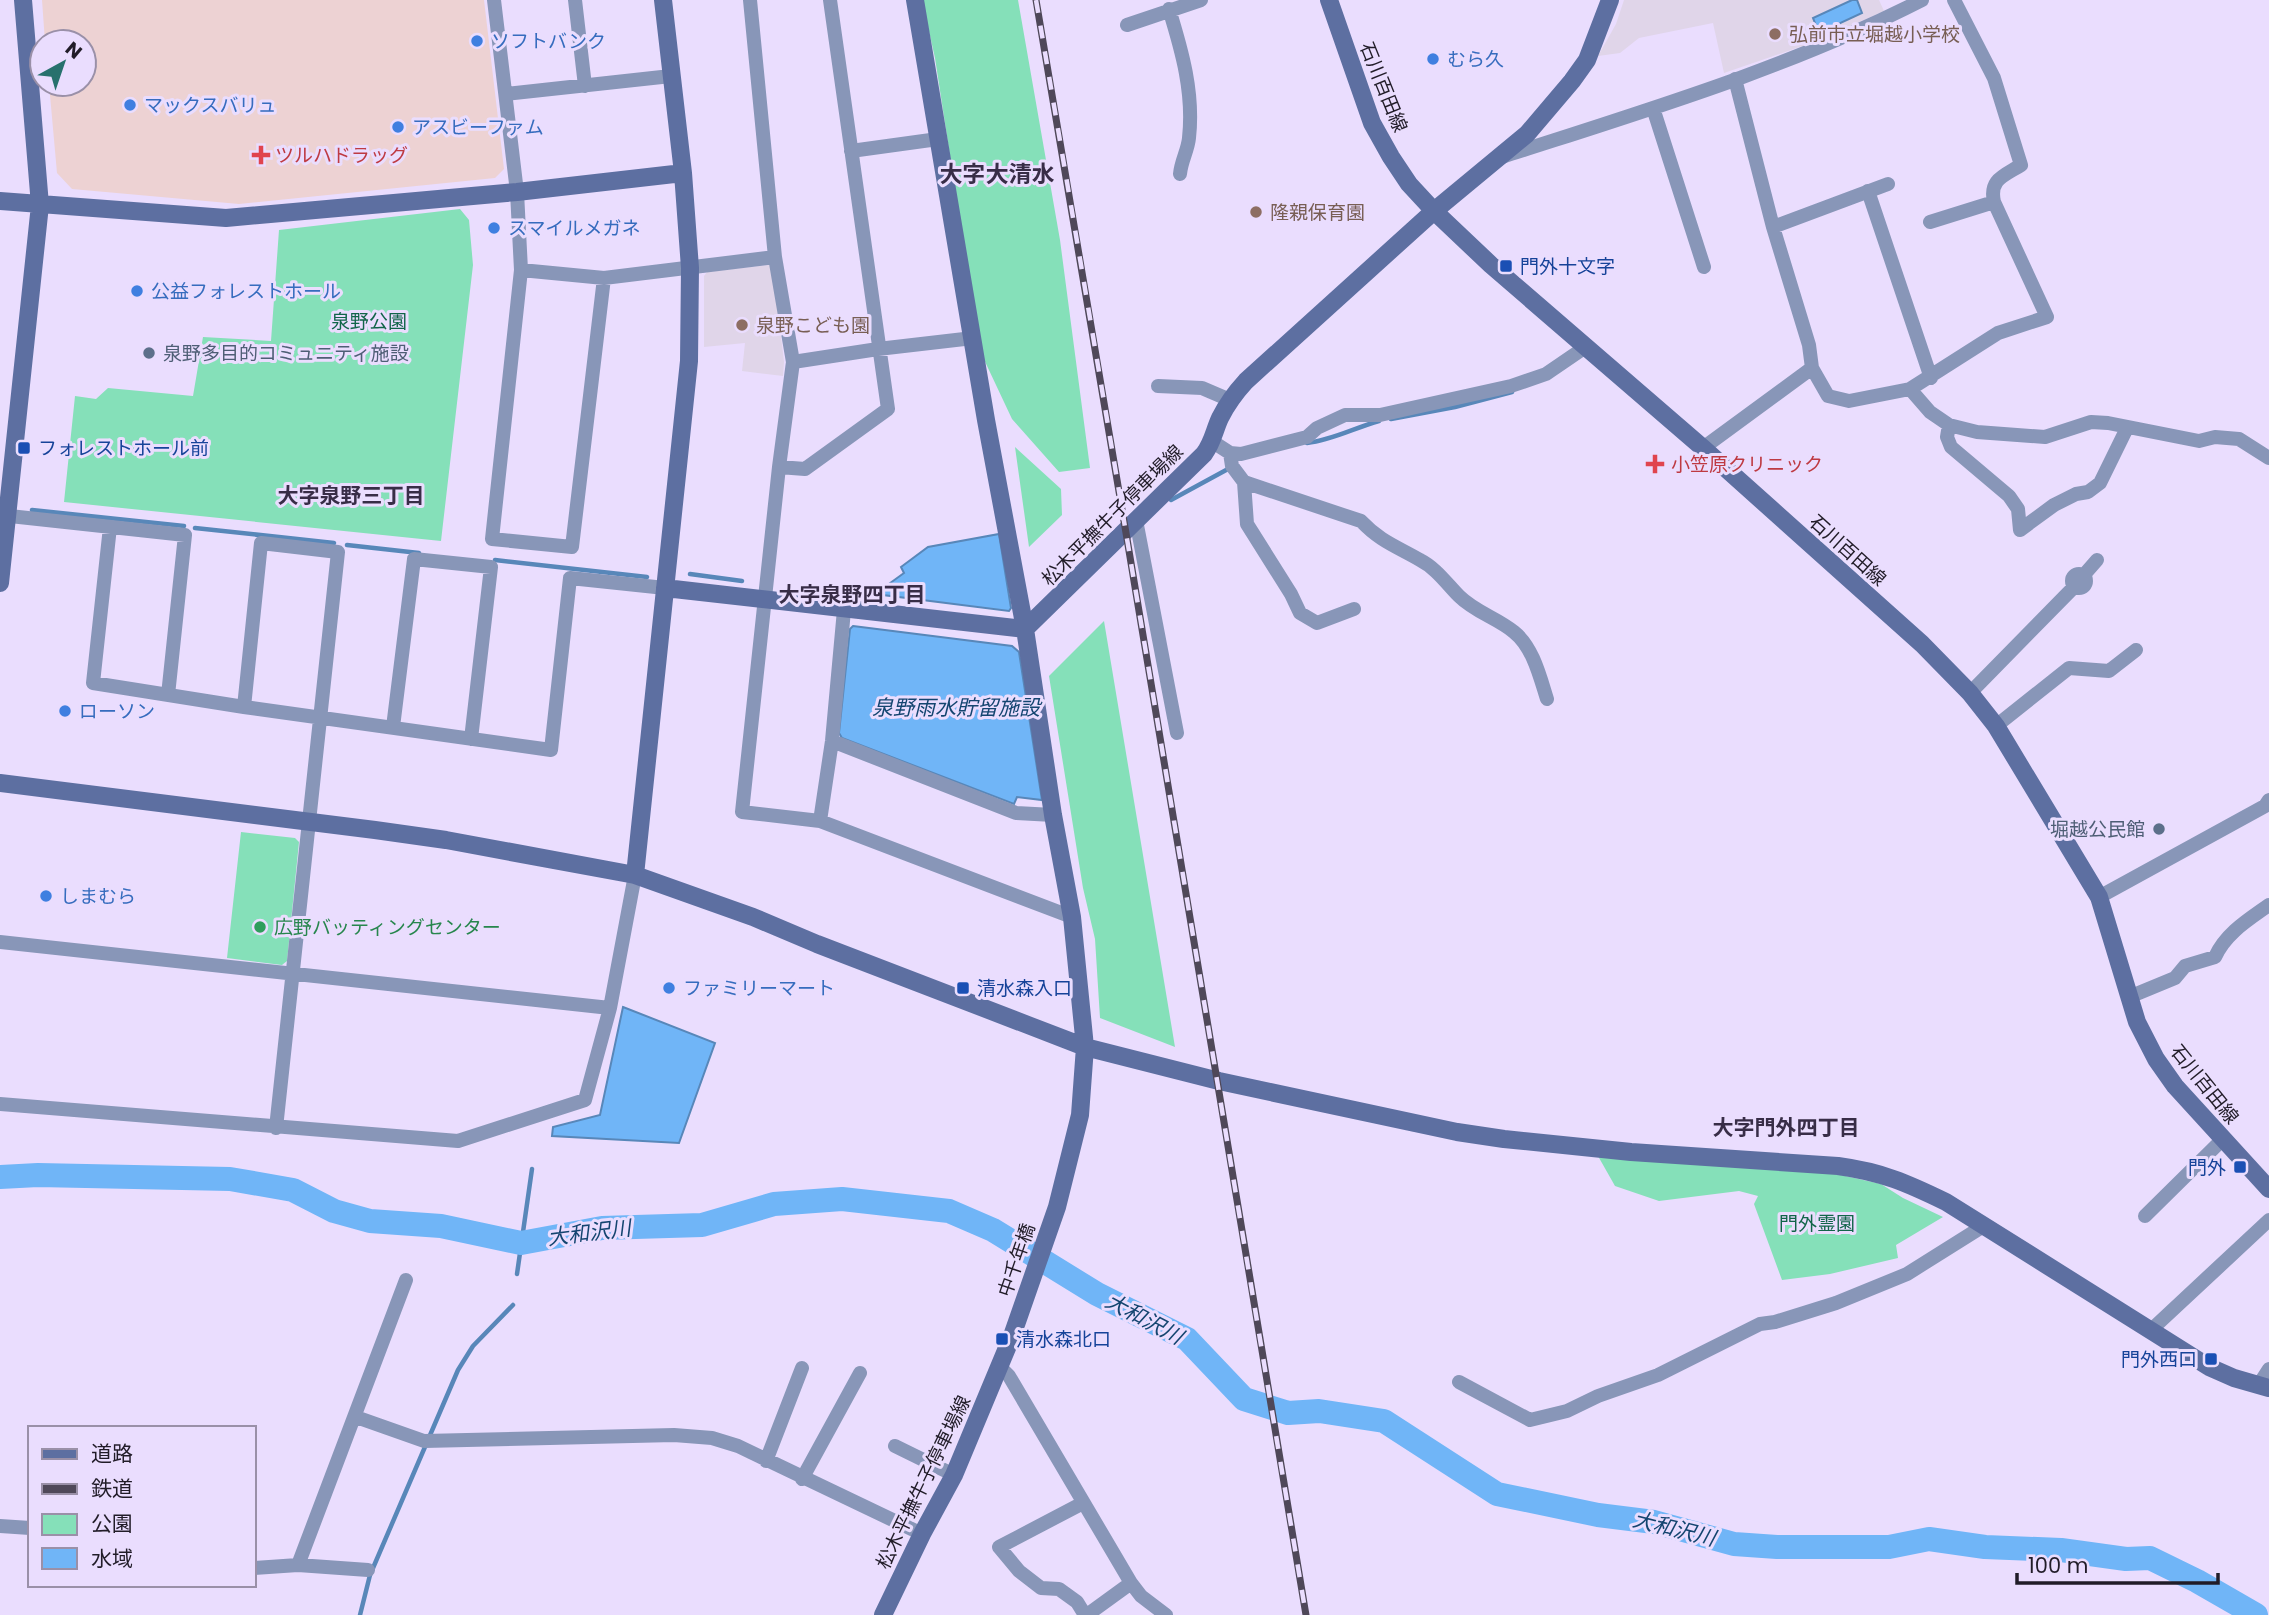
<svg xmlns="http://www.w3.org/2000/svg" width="2269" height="1615" font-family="Poppins,'Noto Sans JP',sans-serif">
	<rect width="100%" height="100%" fill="#eaddfe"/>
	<!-- commercial -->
	<path fill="#edd2d3" d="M 42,0 L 484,0 L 504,169 L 495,178 L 239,204 L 72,189 L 57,173 L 49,84 L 84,84 L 84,42 L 45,42 Z"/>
	<!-- education -->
	<path fill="#e0d5e9" d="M 1624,0 L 1879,0 L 1884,11 L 1814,42 L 1724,73 L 1713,23 L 1639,38 L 1620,53 L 1598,56 L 1616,24 Z
		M 769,265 L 773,268 L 784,362 L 783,376 L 742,371 L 745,343 L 704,347 L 704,276 L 707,272 Z"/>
	<!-- green -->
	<path fill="#85e0b9" d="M 922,0 L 1018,0 L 1060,240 L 1090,468 L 1059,472 L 1012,419 L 980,351 L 935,58 Z
		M 460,209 L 469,220 L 473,265 L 441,541 L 64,502 L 75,396 L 96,399 L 108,388 L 193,396 L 203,337 L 271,341 L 279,230 Z
		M 1015,447 L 1061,489 L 1062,515 L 1029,547 Z
		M 1104,621 L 1175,1047 L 1100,1018 L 1095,939 L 1083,888 L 1049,676 Z
		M 241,832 L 295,838 L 299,842 L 287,961 L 282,965 L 227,958 Z
		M 1598,1156 L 1823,1171 L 1881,1184 L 1903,1198 L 1943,1217 L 1896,1245 L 1898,1258 L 1830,1274 L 1782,1280 L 1754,1204 L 1758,1196 L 1739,1191 L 1659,1201 L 1615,1186 Z"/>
	<!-- water -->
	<path fill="#70b5f7" stroke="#5887b9" stroke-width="2" d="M 1852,0 L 1857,0 L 1862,13 L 1819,33 L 1813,18 Z
		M 999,534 L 1011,608 L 1009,611 L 875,594 L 904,573 L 901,567 L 928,547 Z
		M 853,626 L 1012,646 L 1019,652 L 1042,800 L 1017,797 L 1014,804 L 842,738 L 839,733 L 850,629 Z
		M 623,1007 L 715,1043 L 679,1143 L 552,1136 L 553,1127 L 600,1115 Z"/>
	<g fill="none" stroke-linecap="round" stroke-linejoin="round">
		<!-- stream -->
		<path stroke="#5887b9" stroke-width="4.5" d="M 1391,419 L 1455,407 L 1512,392
			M 1307,443 C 1333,440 1354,428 1379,421
			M 1171,500 L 1228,469
			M 32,510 L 184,526
			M 195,528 L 334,543
			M 347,545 L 419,553
			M 495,560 L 647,577
			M 690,574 L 742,581
			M 517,1274 L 532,1169
			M 360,1615 L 370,1575 L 458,1370 L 473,1346 L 513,1305"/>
		<!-- river -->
		<path stroke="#70b5f7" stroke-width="24" d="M 0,1177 L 38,1175 L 230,1179 L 293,1190 L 334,1211 L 370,1221 L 441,1226 L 521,1243 L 602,1228 L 702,1225 L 774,1204 L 842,1199 L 949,1211 L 993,1230 L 1097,1294 L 1187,1339 L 1244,1399 L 1288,1413 L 1319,1411 L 1384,1421 L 1497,1494 L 1598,1515 L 1654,1522 L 1734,1544 L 1777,1547 L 1889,1547 L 1929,1539 L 1985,1547 L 2061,1550 L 2126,1559 L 2150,1558 L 2197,1581 L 2256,1615"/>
		<!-- street -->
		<path stroke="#8896b8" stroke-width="14" d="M 494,0 L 517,192 L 521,270 L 492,539 L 572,547 L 604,278
			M 575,0 L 585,86
			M 750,0 L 775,257 L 793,362 L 779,467 L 742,812 L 820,821 L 1072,917
			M 1169,9 C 1182,51 1194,93 1189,138 C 1188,150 1181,161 1180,174
			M 1127,25 L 1201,0
			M 1735,79 L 1773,227 L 1809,345 L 1812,368 L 1828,396 L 1849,401 L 1910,389 L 1998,333 L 2047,317 L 1994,202 C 1989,179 2004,176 2021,165 L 1994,78 L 1954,0
			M 506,94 L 671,76
			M 1653,108 L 1704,267
			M 851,151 L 938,139
			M 1502,157 C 1644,111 1789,68 1922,0
			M 1868,191 L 1931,378
			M 1930,222 L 1994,202
			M 1773,227 L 1888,184
			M 521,270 L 604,278 L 775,257
			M 793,362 L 878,349 L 973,338
			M 1158,386 L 1202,388 L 1230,400
			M 1910,389 L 1930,412 L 1949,425 L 1977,432 L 2045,437 L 2091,422 L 2108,423 L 2199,441 L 2215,437 L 2239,439 L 2269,458
			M 1949,425 L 1947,437 L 1951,447 L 2009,496 L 2018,509 L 2020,530
			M 1213,442 L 1230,453 L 1241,454 L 1307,437 L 1317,428 L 1345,415 L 1380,415 L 1511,386 L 1546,374 L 1587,346
			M 1703,448 L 1812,368
			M 1230,453 L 1232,466 L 1244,482 L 1361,521 C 1381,542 1396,546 1420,560 C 1436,568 1447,584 1459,596 C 1475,612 1497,618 1514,632 C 1533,647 1540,677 1547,699
			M 779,467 L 805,469 L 888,409 L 830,0
			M 1244,482 L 1247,524 L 1291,594 L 1300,613 L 1317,623 L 1354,609
			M 0,515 L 185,535 L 168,695
			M 1136,520 L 1177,733
			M 110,527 L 93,683 L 244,707 L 551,750 L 570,578 L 665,588
			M 2020,530 L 2054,505 L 2076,494 L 2088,492 L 2100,483 L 2127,428
			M2072 581a7 7 0 1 1 14 0a7 7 0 1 1-14 0Z
			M 2083,576 L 2097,560
			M 1970,693 L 2075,586
			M 244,707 L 261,543 L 338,552 L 276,1128
			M 1996,726 L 2069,668 L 2109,671 L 2136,650
			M 393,727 L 414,559 L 491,567 L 471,739
			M 832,741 L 1016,813 L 1053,815
			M 820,821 L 832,741 L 844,610
			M 2099,897 L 2265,806 L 2269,800
			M 0,942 L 610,1008
			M 2129,997 L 2175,978 L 2185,966 L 2215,957 C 2226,933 2248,920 2269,905
			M 0,1104 L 458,1141 L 585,1100 L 610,1008 L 635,875
			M 2145,1216 L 2223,1139
			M 2150,1331 L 2269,1220
			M 1000,1367 L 1009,1376 L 1131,1583 L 1141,1596 L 1166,1615
			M 1459,1382 L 1530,1420 L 1567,1411 L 1598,1396 L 1658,1375 L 1760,1324 L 1775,1322 L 1836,1303 L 1907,1274 L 1985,1225
			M 2258,1386 L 2269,1369
			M 356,1417 L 424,1441 L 674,1435 L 712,1438 L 738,1446 L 922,1534
			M 895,1446 L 954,1475
			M 766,1461 L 802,1368
			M 802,1479 L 860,1373
			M 1083,1503 L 999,1547 L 1019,1571 L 1041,1588 L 1059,1589 L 1077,1602 L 1085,1615
			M 0,1526 L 30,1528
			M 298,1565 L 406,1280
			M 254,1568 L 298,1565 L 368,1570
			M 1087,1615 L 1131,1583"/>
		<!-- secondary -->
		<path stroke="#5d6fa1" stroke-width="18" d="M 1329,0 L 1372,123 L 1391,157 L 1409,184 L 1434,211 L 1491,265 L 1703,448 L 1922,644 L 1970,693 L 1996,726 L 2099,897 L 2137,1022 L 2156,1059 L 2175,1086 L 2269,1189
			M 0,201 L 226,218 L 517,192 L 683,173
			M 0,583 L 40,205 L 23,0
			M 665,588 L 1025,629
			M 1025,629 L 1204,454 C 1213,442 1214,431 1220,418 C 1227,404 1235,393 1246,381 L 1434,211 L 1527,134 L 1572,81 L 1587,60 L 1610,0
			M 0,783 L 375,830 L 446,840 L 635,875 L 753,917 L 817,944 L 1085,1047 L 1219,1081 L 1457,1132 L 1504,1139 L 1631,1152 L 1838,1166 C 1882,1172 1907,1183 1946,1202 L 2209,1367 L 2234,1378 L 2269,1388
			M 635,875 L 689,361 L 690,268 L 683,173 L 663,0
			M 883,1615 L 922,1534 L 954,1475 L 1012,1336 L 1057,1207 L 1080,1115 L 1085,1047 L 1072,917 L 1053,815 L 1025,629 L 986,420 L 915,0"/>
		<!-- rail casing -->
		<g stroke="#4f4859" stroke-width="7">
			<path id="rail" d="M 1036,0 C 1128,538 1216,1077 1306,1615"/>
		</g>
		<!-- rail -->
		<use href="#rail" stroke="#eaddfe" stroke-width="4.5" stroke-dasharray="13" stroke-linecap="butt"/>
	</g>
	<!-- markers -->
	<g fill="#8d6e63" stroke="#eaddfe" stroke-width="2.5">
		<circle cx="1775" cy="34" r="7"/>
		<circle cx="1256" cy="212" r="7"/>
		<circle cx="742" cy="325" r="7"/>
	</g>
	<g fill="#3f7fe0" stroke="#eaddfe" stroke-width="2.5">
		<circle cx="477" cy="41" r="7"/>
		<circle cx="1433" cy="59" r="7"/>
		<circle cx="130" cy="105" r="7"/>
		<circle cx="398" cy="127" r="7"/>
		<circle cx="494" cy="228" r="7"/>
		<circle cx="137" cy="291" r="7"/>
		<circle cx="65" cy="711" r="7"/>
		<circle cx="46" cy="896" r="7"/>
		<circle cx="669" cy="988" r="7"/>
	</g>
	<g fill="#e0444e" stroke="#eaddfe" stroke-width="2.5">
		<path d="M257.5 144.5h7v7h7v7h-7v7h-7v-7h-7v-7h7z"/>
		<path d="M1651.5 453.5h7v7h7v7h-7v7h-7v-7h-7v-7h7z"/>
	</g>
	<g fill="#1a4fb4" stroke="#eaddfe" stroke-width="2.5">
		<rect x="1499" y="259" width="14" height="14" rx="3.5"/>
		<rect x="17" y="441" width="14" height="14" rx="3.5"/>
		<rect x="956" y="981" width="14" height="14" rx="3.5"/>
		<rect x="2233" y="1160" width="14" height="14" rx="3.5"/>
		<rect x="995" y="1332" width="14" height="14" rx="3.5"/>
		<rect x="2204" y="1352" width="14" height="14" rx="3.5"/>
	</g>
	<g fill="#5c6f8a" stroke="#eaddfe" stroke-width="2.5">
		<circle cx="149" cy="353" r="7"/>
		<circle cx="2159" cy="829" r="7"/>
	</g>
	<circle fill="#2e9e5b" stroke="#eaddfe" stroke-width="2.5" cx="260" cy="927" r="7"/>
	<g text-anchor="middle" stroke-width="6" stroke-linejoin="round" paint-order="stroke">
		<!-- education labels -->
		<g font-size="19" fill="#785e54" stroke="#eaddfe" text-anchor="start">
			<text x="1789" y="41">弘前市立堀越小学校</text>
			<text x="1270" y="219">隆親保育園</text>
			<text x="756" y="332">泉野こども園</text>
		</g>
		<!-- shop labels -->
		<g font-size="19" fill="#366cbe" stroke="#eaddfe" text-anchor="start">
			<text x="491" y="48">ソフトバンク</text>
			<text x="1447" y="66">むら久</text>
			<text x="144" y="112">マックスバリュ</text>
			<text x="412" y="134">アスビーファム</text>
			<text x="508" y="235">スマイルメガネ</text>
			<text x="151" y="298">公益フォレストホール</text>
			<text x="79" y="718">ローソン</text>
			<text x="60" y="903">しまむら</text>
			<text x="683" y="995">ファミリーマート</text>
		</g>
		<!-- street labels -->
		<g font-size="19" fill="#211c28" stroke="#eaddfe">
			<text transform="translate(1384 87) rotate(68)" y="7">石川百田線</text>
			<text transform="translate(1112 515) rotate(-45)" y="7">松木平撫牛子停車場線</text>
			<text transform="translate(1848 550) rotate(42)" y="7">石川百田線</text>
			<text transform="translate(2205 1084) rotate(51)" y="7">石川百田線</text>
			<text transform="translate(1016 1260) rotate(-71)" y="7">中千年橋</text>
			<text transform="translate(923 1482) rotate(-64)" y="7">松木平撫牛子停車場線</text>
		</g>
		<!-- health labels -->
		<g font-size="19" fill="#be3a42" stroke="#eaddfe" text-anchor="start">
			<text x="275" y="162">ツルハドラッグ</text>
			<text x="1671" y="471">小笠原クリニック</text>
		</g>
		<!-- transit labels -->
		<g font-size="19" fill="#164399" stroke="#eaddfe" text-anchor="start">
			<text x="1520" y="273">門外十文字</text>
			<text x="38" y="455">フォレストホール前</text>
			<text x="977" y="995">清水森入口</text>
			<text x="2226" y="1174" text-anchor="end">門外</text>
			<text x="1016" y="1346">清水森北口</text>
			<text x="2197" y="1366" text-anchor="end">門外西口</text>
		</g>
		<!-- park labels -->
		<g font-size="19" fill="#116549" stroke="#eaddfe">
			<text x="369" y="328">泉野公園</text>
			<text x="1817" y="1230">門外霊園</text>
		</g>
		<!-- service labels -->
		<g font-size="19" fill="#4e5e75" stroke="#eaddfe" text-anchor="start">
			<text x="163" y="360">泉野多目的コミュニティ施設</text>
			<text x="2145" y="836" text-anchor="end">堀越公民館</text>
		</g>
		<!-- leisure labels -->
		<g font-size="19" fill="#27864d" stroke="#eaddfe" text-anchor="start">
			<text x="274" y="934">広野バッティングセンター</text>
		</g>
		<!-- neighbourhood labels -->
		<g font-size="21" font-weight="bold" fill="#382d47" stroke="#eaddfe">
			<text x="351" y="503">大字泉野三丁目</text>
			<text x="852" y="602">大字泉野四丁目</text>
			<text x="1786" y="1135">大字門外四丁目</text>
		</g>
		<!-- water labels -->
		<g font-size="21" font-style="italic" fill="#144570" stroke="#eaddfe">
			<text x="956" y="715">泉野雨水貯留施設</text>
			<text transform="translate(589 1233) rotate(-7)" y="7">大和沢川</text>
			<text transform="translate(1144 1319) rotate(28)" y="7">大和沢川</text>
			<text transform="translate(1674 1529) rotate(14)" y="7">大和沢川</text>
		</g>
		<!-- quarter labels -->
		<g font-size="23" font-weight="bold" fill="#382d47" stroke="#eaddfe">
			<text x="997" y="182">大字大清水</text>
		</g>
	</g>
	<!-- legend -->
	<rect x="28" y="1426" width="228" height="161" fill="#eaddfe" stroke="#9a90a8" stroke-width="2"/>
	<rect x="42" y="1449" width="35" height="10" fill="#5d6fa1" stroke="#9a90a8" stroke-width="2"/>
	<text x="91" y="1461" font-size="21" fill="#211c28">道路</text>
	<rect x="42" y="1484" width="35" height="10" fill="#4f4859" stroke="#9a90a8" stroke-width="2"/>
	<text x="91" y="1496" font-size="21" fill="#211c28">鉄道</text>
	<rect x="42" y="1514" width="35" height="21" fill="#85e0b9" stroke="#9a90a8" stroke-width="2"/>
	<text x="91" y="1531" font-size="21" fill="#211c28">公園</text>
	<rect x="42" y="1548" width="35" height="21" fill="#70b5f7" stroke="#9a90a8" stroke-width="2"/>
	<text x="91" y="1566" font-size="21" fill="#211c28">水域</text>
	<!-- north arrow -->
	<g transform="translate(63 63) rotate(40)"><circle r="33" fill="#eaddfe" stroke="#9a90a8" stroke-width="2"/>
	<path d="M0-5L12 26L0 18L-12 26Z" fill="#27716d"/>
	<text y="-10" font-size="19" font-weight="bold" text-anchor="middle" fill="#211c28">N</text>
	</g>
	<!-- scale -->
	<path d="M2017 1573v10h201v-10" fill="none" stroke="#211c28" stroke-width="3.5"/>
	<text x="2028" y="1573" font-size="21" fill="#211c28" stroke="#eaddfe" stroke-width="5" paint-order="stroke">100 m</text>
</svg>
